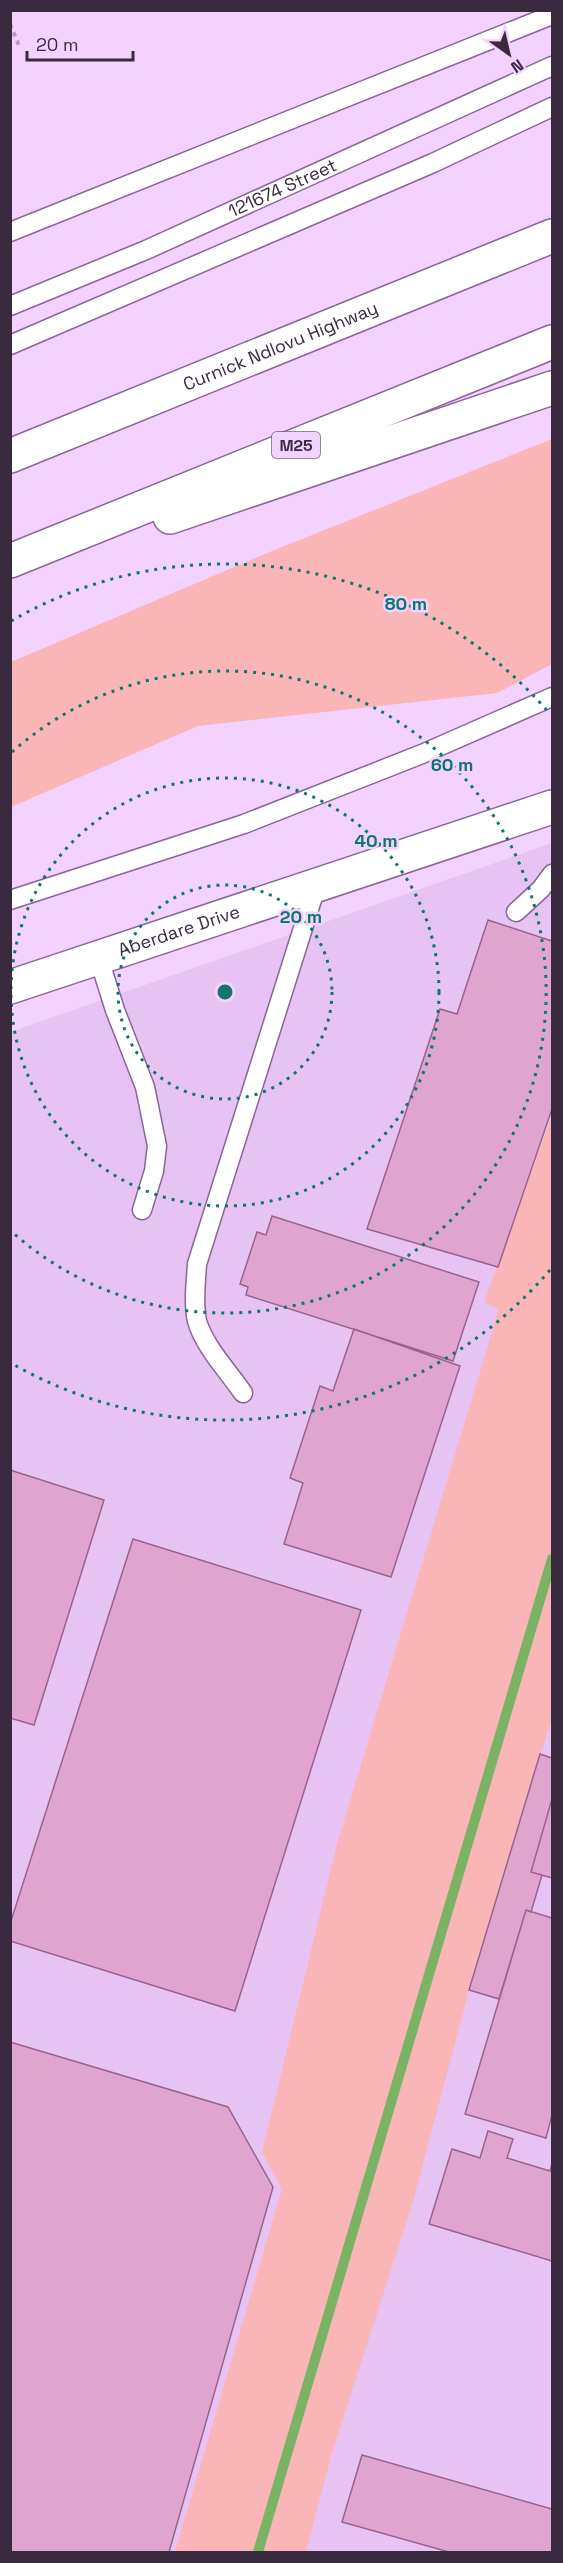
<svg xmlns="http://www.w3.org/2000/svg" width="563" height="2563" font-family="'Space Grotesk',sans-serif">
	<rect width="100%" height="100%" fill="#f3d2ff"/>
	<!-- built -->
	<path fill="#e6c3f3" d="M 552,843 L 552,2552 L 11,2552 L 10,1032 Z"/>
	<!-- green -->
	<path fill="#fab5b7" d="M 552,439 L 552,664 L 497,693 L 198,726 L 11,807 L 11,662 L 272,551 Z
		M 552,1116 L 552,1718 L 469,1990 L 413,2202 L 332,2453 L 306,2552 L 175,2552 L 282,2189 L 262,2152 L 337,1844 L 499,1309 L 484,1302 Z"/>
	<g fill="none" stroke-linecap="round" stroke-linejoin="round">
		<!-- stream -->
		<path stroke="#7ab363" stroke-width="10" d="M 258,2552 L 552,1559"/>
	</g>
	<!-- building -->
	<path fill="#e0a5cf" stroke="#99638a" stroke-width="1.5" d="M 488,920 L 552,941 L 552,1109 L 498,1267 L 367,1229 L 440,1009 L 457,1014 Z
		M 272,1216 L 479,1282 L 453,1361 L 246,1295 L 248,1287 L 240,1284 L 257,1232 L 266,1235 Z
		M 354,1329 L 460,1366 L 391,1577 L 284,1544 L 303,1483 L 290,1478 L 320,1386 L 333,1391 Z
		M 10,1470 L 104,1500 L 34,1725 L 10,1718 Z
		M 133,1539 L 361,1610 L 235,2011 L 10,1941 L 10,1924 Z
		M 540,1754 L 552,1758 L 552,1799 L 531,1872 L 542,1875 L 531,1912 L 526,1910 L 499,1999 L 469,1990 Z
		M 552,1799 L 552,1878 L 531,1872 Z
		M 526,1910 L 552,1918 L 552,2115 L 546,2138 L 465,2114 Z
		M 10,2042 L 228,2107 L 273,2187 L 169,2552 L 10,2552 Z
		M 488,2131 L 513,2139 L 507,2158 L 550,2171 L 552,2164 L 552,2261 L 429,2224 L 452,2149 L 480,2158 Z
		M 362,2455 L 552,2509 L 552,2552 L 449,2552 L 342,2522 Z"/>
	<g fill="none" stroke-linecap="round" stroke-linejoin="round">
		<!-- service casing -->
		<g stroke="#8a6598" stroke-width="21">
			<g id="service">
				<path d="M 10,232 L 552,15"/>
				<path id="s1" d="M 10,306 L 146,250 L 552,66"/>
				<path d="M 10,345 L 433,163 L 552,107"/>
				<path d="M 10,900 L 244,824 L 422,754 L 552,697"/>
				<path d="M 516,912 L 541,889 L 552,874"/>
				<path d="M 99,959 L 115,1010 L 145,1087 L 157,1146 L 154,1171 L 142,1210"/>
				<path d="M 243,1393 C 228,1371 204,1346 197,1321 C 193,1302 196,1282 197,1264 L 316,887"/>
			</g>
		</g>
		<!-- minor casing -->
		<g stroke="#8a6598" stroke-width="36">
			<g id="minor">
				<path id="s2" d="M 10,987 L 552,807"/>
			</g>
		</g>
		<!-- primary casing -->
		<g stroke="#8a6598" stroke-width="36">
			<g id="primary">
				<path id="s3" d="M 10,456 L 552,236"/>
				<path d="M 170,517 L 552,388"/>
				<path d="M 10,561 L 552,342"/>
			</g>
		</g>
		<!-- path -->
		<path stroke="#b99ec4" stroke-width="4" stroke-dasharray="4.5 4.5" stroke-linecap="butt" d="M 10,24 L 20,48"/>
		<!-- service -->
		<use href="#service" stroke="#fff" stroke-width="18"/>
		<!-- minor -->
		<use href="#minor" stroke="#fff" stroke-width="33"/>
		<!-- primary -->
		<use href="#primary" stroke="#fff" stroke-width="33"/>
	</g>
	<!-- distance rings -->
	<g fill="none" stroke="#0f766e" stroke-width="3" stroke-dasharray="3 6">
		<circle cx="225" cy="992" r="107"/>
		<circle cx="225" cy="992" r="214"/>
		<path d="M12 752A321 321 0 1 1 12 1232"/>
		<path d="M550 1270A428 428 0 0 1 11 1363M11 621A428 428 0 0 1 550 714"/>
	</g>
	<g text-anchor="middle" stroke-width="5" stroke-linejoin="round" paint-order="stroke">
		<!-- shield labels -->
		<rect fill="#f3d2ff" stroke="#725c79" stroke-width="1.5" x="272" y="432" width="48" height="26" rx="4.5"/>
		<g font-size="16" font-weight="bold" fill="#3a2a40">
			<text x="296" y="451">M25</text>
		</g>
		<!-- street labels -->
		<g font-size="18" fill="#3a2a40" stroke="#f3d2ff">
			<text dy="6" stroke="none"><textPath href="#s1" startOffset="297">121674 Street</textPath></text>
			<text dy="6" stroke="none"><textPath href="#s3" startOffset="292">Curnick Ndlovu Highway</textPath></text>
			<text dy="6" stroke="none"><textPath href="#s2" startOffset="178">Aberdare Drive</textPath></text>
		</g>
	</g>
	<circle cx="225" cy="992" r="9" fill="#0f766e" stroke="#f3d2ff" stroke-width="3"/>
	<g font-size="18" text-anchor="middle" font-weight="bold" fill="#0f766e" stroke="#f3d2ff" stroke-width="5" stroke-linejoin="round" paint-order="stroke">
		<text x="406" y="610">80 m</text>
		<text x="452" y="771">60 m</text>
		<text x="376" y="847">40 m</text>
		<text x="301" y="923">20 m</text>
	</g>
	<!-- border -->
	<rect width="563" height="2563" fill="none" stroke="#3a2a40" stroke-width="24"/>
	<!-- north arrow -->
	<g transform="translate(509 54) rotate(146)" stroke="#f3d2ff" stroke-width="4.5" paint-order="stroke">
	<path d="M0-4.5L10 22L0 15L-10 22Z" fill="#3a2a40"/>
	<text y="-9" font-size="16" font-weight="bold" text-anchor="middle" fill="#3a2a40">N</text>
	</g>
	<!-- scale -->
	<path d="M27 51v9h106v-9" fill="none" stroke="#3a2a40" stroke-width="3"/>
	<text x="36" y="51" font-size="18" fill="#3a2a40" stroke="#f3d2ff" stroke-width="4.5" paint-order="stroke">20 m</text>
</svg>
